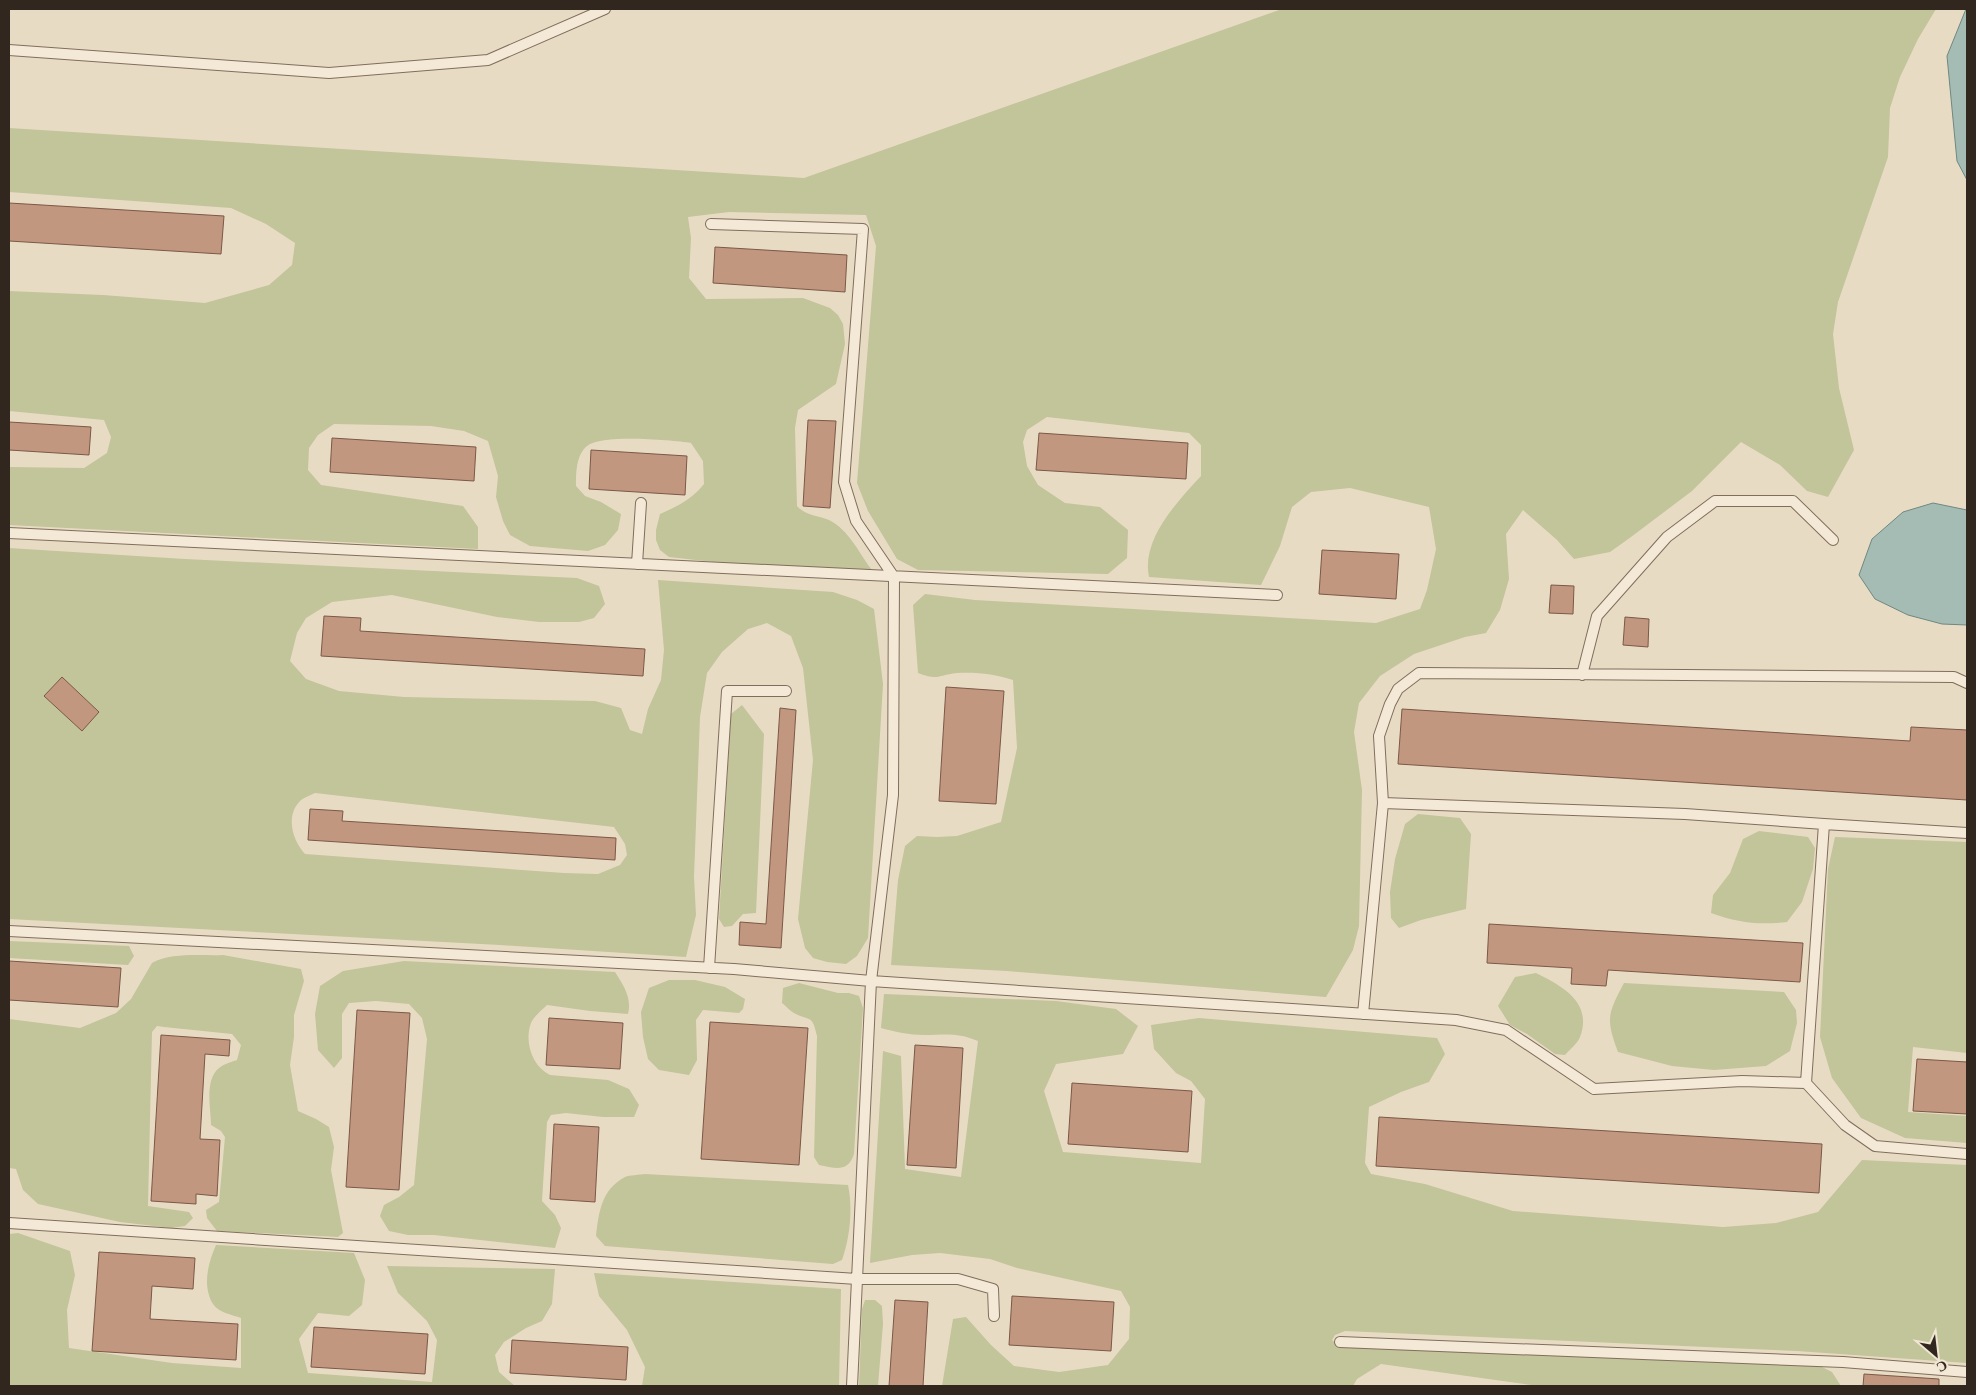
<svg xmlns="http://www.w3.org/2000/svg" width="1976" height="1395" font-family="'Times New Roman',serif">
	<rect width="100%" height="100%" fill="#e8dbc4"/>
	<!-- green -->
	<path fill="#c2c49a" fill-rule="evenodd" d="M 1282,9 L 1936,9 L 1918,39 L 1900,77 L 1890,108 L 1888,157 L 1838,302 L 1833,334 L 1839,388 L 1854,450 L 1828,497 L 1807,491 L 1780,465 L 1741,442 L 1692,491 L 1631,537 L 1610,552 L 1574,559 L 1557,540 L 1523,510 L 1506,534 L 1509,579 L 1500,610 L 1486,633 L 1465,637 L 1414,654 L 1380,676 L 1359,703 L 1354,732 L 1362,790 L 1359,926 L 1353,950 L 1326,997 L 1007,971 L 891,965 L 898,880 L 905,846 L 917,836 L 937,837 L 957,836 L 1001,822 L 1017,748 L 1013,680 C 994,674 978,672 957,673 C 938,675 939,681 918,673 L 913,605 L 925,594 L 975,600 L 1376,623 L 1420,609 L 1427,590 L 1436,549 L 1429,507 L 1350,488 L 1311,492 L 1292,507 L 1280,546 L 1261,585 L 1149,577 C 1141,539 1178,501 1201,476 L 1201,445 L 1189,433 L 1047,417 L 1027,430 L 1023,442 L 1027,466 L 1038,485 L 1065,503 L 1100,507 L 1128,530 L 1127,558 L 1108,574 L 918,570 L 897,559 L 868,511 L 857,483 L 876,246 L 866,215 L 729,212 L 688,217 L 691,238 L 689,278 L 706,299 L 803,298 L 830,308 L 838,315 L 843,324 L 845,344 L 836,384 L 798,410 L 795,428 L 797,506 C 806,516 817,515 829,520 C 849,530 859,553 872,570 L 723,563 L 669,557 L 660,550 L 656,540 L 656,530 L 660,514 C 678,506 692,499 704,484 L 703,461 L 691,443 C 671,440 602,434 587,446 C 576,455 576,473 576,486 L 585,496 L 601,502 L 621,514 L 618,530 L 605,545 L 588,551 L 530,546 L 510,535 L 503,521 L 496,497 L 498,476 L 488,441 L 464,431 L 431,426 L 334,424 L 318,435 L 309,448 L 308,470 L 321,485 L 463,506 L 478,527 L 478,549 L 9,525 L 9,467 L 84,468 L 107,453 L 111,437 L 104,420 L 9,411 L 9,291 L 103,295 L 205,303 L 269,285 L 292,265 L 295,243 L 266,224 L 231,208 L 9,192 L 9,128 L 804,178 Z
		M 9,548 L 185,559 L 577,578 L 599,586 L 605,604 L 594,618 L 579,622 L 539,622 L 497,617 L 392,595 L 332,602 L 306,618 L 297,633 L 290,661 L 306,679 L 339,691 L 404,697 L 595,701 L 621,708 L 630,730 L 642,734 L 648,709 L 661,680 L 664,650 L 658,580 L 833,592 L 857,600 L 874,609 L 883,684 L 868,938 L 857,956 L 846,964 L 827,962 L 813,958 L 805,948 L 798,919 L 813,760 L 803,668 L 791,636 L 767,623 L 748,629 L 722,652 L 707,673 L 700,717 L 694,877 L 696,915 L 686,957 L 500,945 L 9,919 ZM 315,793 L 614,827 L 625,844 L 627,855 L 620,865 L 598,874 L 564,873 L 305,854 C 292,840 285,815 301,800 C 305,797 311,795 315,793 Z
		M 742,705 L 764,734 L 756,913 L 743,914 L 732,926 L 724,927 L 719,919 L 731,714 Z
		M 1418,814 L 1460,818 L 1471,834 L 1466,909 L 1421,920 L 1399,928 L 1391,918 L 1390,892 L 1395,859 L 1405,824 Z
		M 1759,831 L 1808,837 L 1815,848 L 1813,869 L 1802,902 L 1787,922 C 1758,925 1739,923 1711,913 L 1713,895 L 1730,873 L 1743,839 Z
		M 1835,837 L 1967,842 L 1967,1053 L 1913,1047 L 1908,1112 L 1967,1116 L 1967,1143 L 1905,1138 L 1861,1118 L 1832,1078 L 1820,1037 L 1828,869 Z
		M 9,941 L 129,946 L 134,956 L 128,965 L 9,958 Z
		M 223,955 L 301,969 L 304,981 L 294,1015 L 294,1037 L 290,1065 L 298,1111 L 316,1119 L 329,1127 L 334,1147 L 331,1170 L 343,1233 L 338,1237 L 217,1231 L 207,1218 L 206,1210 L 219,1202 L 225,1137 L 221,1131 L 211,1125 C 211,1109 204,1080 219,1068 C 224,1064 231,1062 237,1060 L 241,1045 L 232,1034 L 164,1027 L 157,1026 L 152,1032 L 148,1206 L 189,1212 L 193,1218 L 185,1226 L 171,1228 L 120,1222 L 38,1204 L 23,1190 L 16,1169 L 9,1168 L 9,1019 L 80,1028 L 116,1013 L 131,999 L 152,963 C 172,952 201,956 223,955 Z
		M 404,961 L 615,972 C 624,986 632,998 628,1014 L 590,1011 L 547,1005 C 542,1010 534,1016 531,1023 C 524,1042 532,1066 550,1075 L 608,1080 L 629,1089 L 639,1105 L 634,1117 L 603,1117 L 566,1113 L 551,1115 L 547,1122 L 542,1201 L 555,1215 L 561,1228 L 555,1248 L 434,1235 L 408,1235 L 389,1231 L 380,1216 L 384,1205 L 399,1197 L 414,1185 L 427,1039 L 422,1018 L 409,1004 L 376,1001 L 349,1003 L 342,1014 L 342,1058 L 334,1068 L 318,1050 L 315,1014 L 320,986 L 343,971 Z
		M 1536,973 C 1562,986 1593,1002 1580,1037 C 1578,1043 1569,1050 1565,1055 L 1555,1054 L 1527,1034 L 1510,1025 L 1498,1006 L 1515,977 Z
		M 669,980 L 695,980 L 725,987 L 745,999 L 743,1009 L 739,1013 L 703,1010 L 696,1020 L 697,1060 L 689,1075 L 659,1070 L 648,1059 L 643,1037 L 641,1012 L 649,988 Z
		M 799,983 L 838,993 L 849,993 L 859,996 L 863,1008 L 854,1154 C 848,1173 835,1168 819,1165 L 814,1157 L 817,1036 C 812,1014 811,1022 794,1013 C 790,1011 786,1006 782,1003 L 783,988 Z
		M 1624,983 L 1784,992 L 1796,1010 L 1797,1023 L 1790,1051 L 1766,1066 L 1714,1070 L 1672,1066 L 1618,1052 C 1606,1019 1607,1015 1624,983 Z
		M 884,994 L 1056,1001 L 1116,1009 L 1138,1026 L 1123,1054 L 1056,1064 L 1044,1091 L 1063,1152 L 1201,1163 L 1205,1099 L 1191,1081 L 1176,1073 L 1154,1049 L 1151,1025 L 1199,1018 L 1437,1038 L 1445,1054 L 1429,1082 L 1401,1092 L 1369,1107 L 1365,1163 L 1371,1174 L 1425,1184 L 1513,1211 L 1723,1227 L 1776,1223 L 1818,1212 L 1862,1160 L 1967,1165 L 1967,1363 L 1797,1351 L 1345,1331 L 1335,1335 L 1332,1340 L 1339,1346 L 1820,1366 L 1832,1372 L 1841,1386 L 1538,1386 L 1381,1364 L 1357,1379 L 1353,1386 L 942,1386 L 953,1319 L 966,1317 L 991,1345 L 1014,1366 L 1059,1372 L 1108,1365 L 1129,1339 L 1130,1307 L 1121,1291 L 1017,1268 L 990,1259 L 940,1253 L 912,1255 L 870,1263 L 883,1051 L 901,1056 L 905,1169 L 961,1177 L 978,1041 C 956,1032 946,1035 924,1035 C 909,1035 896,1032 881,1028 Z
		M 645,1174 L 848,1185 C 853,1208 850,1238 842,1260 L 833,1264 L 605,1246 L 596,1236 C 599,1212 601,1190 625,1177 C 630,1175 639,1175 645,1174 Z
		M 18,1233 L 70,1251 L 75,1275 L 67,1310 L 69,1348 L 172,1363 L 241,1368 L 241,1318 C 232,1315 218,1312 213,1304 C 202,1286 208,1263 216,1245 L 354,1253 L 365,1280 L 362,1305 L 349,1316 L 318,1313 L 299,1339 L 308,1373 L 432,1382 L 437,1340 L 427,1321 L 398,1293 L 387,1266 L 555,1269 L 552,1304 L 542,1321 L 526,1328 L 504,1342 L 495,1355 L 499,1372 L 515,1386 L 9,1386 L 9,1234 Z
		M 594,1273 L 841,1289 L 839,1386 L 642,1386 L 645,1367 L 627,1330 L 599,1296 Z
		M 865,1300 L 875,1300 L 882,1306 L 883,1324 L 878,1386 L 859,1386 L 862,1309 Z"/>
	<!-- water -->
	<path fill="#a5bcb4" stroke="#6e8880" d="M 1966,9 L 1967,9 L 1967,180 L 1957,161 L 1947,56 Z
		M 1933,503 L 1967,510 L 1967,625 L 1942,624 L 1908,615 L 1875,599 L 1859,575 L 1872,539 L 1903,512 Z"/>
	<!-- building -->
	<path fill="#c1977f" stroke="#7c5846" d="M 9,203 L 224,216 L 221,254 L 9,241 Z
		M 715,247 L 847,255 L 845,292 L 713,283 Z
		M 808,420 L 836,421 L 830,508 L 803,506 Z
		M 9,422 L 91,427 L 89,455 L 9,450 Z
		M 1039,433 L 1188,443 L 1186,479 L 1036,470 Z
		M 332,438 L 476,447 L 474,481 L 330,472 Z
		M 591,450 L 687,456 L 685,495 L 589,489 Z
		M 1322,550 L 1399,554 L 1396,599 L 1319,594 Z
		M 1551,585 L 1574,586 L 1573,614 L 1549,613 Z
		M 324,616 L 361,618 L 360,631 L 645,649 L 643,676 L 321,656 Z
		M 1625,617 L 1649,619 L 1648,647 L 1623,645 Z
		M 62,677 L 99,712 L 82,731 L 44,696 Z
		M 946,687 L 1004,691 L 996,804 L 939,801 Z
		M 780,708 L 796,710 L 781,948 L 739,945 L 740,922 L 766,924 Z
		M 1402,709 L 1910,741 L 1911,727 L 1967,730 L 1967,800 L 1398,764 Z
		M 310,809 L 343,811 L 342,821 L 616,838 L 615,860 L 308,840 Z
		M 1489,924 L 1803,943 L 1800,982 L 1608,970 L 1606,986 L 1571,984 L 1572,968 L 1487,963 Z
		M 9,961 L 121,968 L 118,1007 L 9,1000 Z
		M 357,1010 L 410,1013 L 399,1190 L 346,1187 Z
		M 549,1018 L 623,1023 L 620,1069 L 546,1065 Z
		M 710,1022 L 808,1028 L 799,1165 L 701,1159 Z
		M 161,1035 L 230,1040 L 229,1056 L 205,1054 L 200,1139 L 220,1140 L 217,1196 L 196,1194 L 196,1204 L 151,1201 Z
		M 915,1045 L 963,1048 L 956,1168 L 907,1165 Z
		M 1917,1059 L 1967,1062 L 1967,1114 L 1913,1111 Z
		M 1072,1083 L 1192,1091 L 1188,1152 L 1068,1144 Z
		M 1379,1117 L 1822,1144 L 1819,1193 L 1376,1166 Z
		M 554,1124 L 599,1127 L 595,1202 L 550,1199 Z
		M 99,1252 L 195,1258 L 193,1289 L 152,1286 L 150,1319 L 238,1324 L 236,1360 L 92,1351 Z
		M 1012,1296 L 1114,1302 L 1111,1351 L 1009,1345 Z
		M 895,1300 L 928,1302 L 923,1386 L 889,1386 Z
		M 314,1327 L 428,1334 L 425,1374 L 311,1367 Z
		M 512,1340 L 628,1347 L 626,1380 L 510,1373 Z
		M 1864,1374 L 1939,1379 L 1939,1386 L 1863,1386 Z"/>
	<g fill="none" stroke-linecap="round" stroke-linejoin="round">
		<!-- lane casing -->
		<g stroke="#806e5d" stroke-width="12">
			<path id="lane" d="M 9,50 L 329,73 L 488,60 L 605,9
				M 711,224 L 863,229 L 844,482 L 856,521 L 894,577 L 893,795 L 871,981 L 852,1386
				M 9,533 L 1277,595
				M 637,564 L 641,503
				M 1582,675 L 1597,616 L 1667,537 L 1715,501 L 1793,501 L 1833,540
				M 1383,803 L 1379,736 L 1390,704 L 1398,689 L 1419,673 L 1954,677 L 1967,683
				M 9,931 L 734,969 L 871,981 L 1456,1020 L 1506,1030 L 1594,1089 L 1742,1081 L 1806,1083 L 1845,1125 L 1875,1146 L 1967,1154
				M 709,968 L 727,691 L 786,691
				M 1363,1014 L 1383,803 L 1685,814 L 1824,824 L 1967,833
				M 1806,1083 L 1824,824
				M 9,1223 L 857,1279 L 958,1279 L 993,1289 L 994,1316
				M 1340,1342 L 1843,1362 L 1967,1372"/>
		</g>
		<!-- lane -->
		<use href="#lane" stroke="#f4e9d6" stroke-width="10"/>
	</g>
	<!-- border -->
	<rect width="1976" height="1395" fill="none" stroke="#32271f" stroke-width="20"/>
	<!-- north arrow -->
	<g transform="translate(1936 1355) rotate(152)" stroke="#f0e6d3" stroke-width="4" paint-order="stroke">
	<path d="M0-4L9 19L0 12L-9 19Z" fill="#32271f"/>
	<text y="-8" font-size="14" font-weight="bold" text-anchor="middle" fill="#32271f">С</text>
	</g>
</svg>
